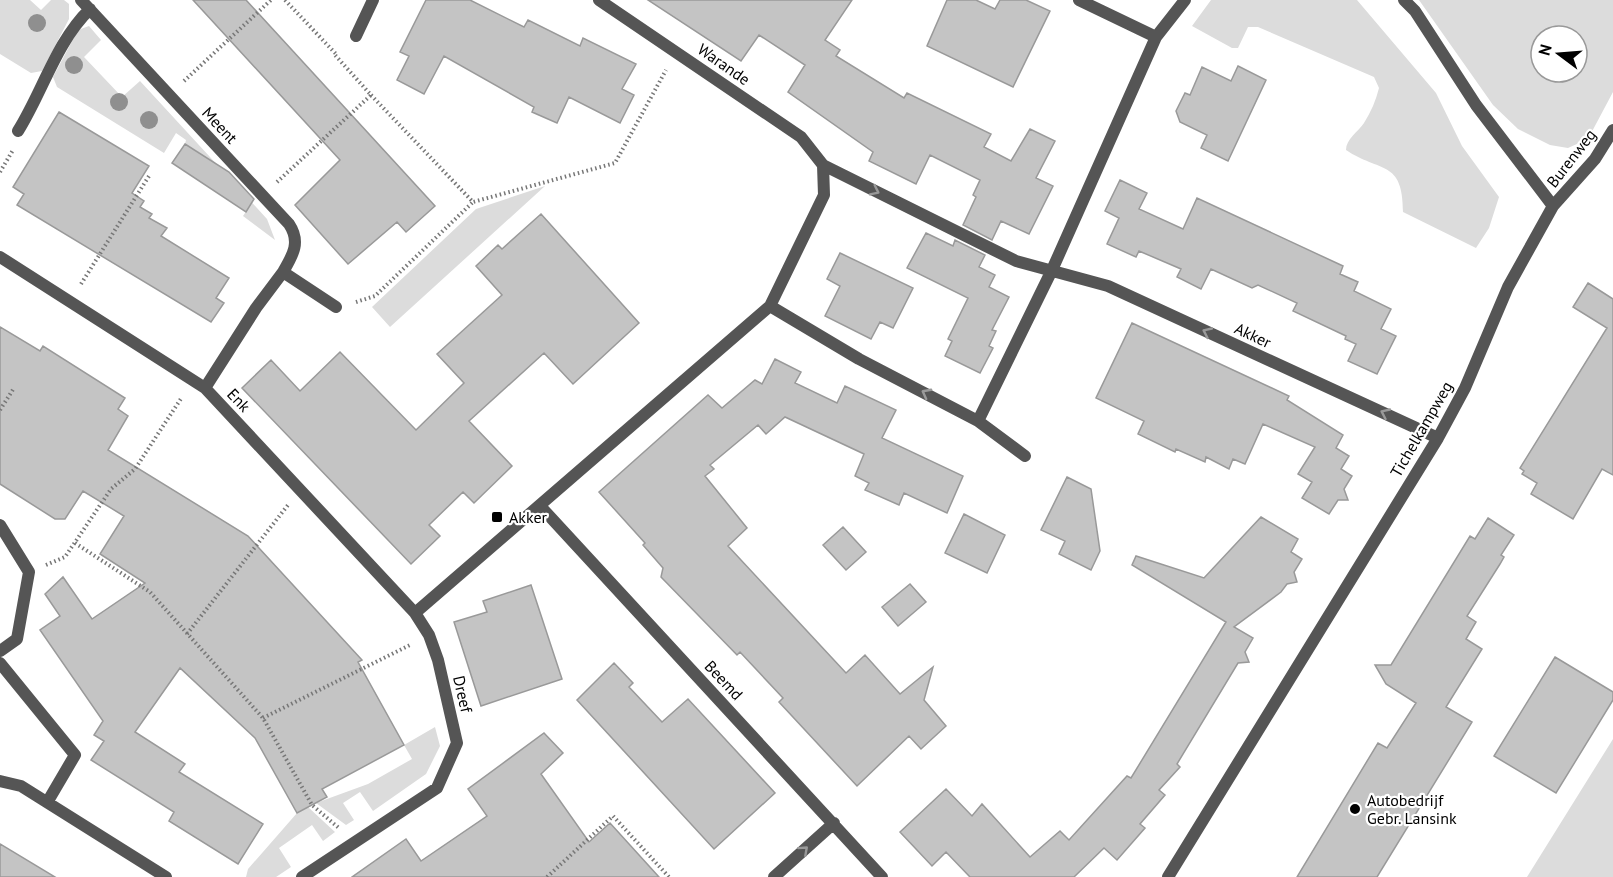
<svg xmlns="http://www.w3.org/2000/svg" width="1613" height="877" font-family="'PT Sans',sans-serif">
	<rect width="100%" height="100%" fill="#fff"/>
	<!-- green -->
	<path fill="#dcdcdc" fill-rule="evenodd" d="M 0,0 L 30,0 L 41,10 L 51,0 L 64,0 L 69,4 L 69,19 L 42,71 L 31,73 L 0,54 Z
		M 1211,0 L 1357,0 L 1436,93 L 1462,146 L 1499,197 L 1489,228 L 1476,248 L 1403,212 C 1403,159 1380,173 1346,150 C 1346,139 1358,132 1364,123 C 1371,112 1376,100 1379,88 L 1374,77 L 1258,27 L 1248,27 L 1238,48 L 1232,48 L 1192,26 Z
		M 1419,0 L 1613,0 L 1613,92 L 1588,139 L 1568,148 L 1550,145 L 1518,129 L 1493,105 ZM 1541,36 L 1577,36 L 1577,72 L 1541,72 Z
		M 89,26 L 101,40 L 84,57 L 122,97 L 140,81 L 267,219 L 275,240 L 243,216 L 249,207 L 200,153 L 185,144 L 186,140 L 176,133 L 164,153 L 57,87 L 53,77 L 78,30 Z
		M 545,186 L 390,327 L 372,307 L 476,209 Z
		M 435,727 L 440,746 L 426,774 L 373,811 L 360,792 L 343,803 L 354,820 L 346,825 L 316,803 L 368,784 L 412,759 L 404,745 Z
		M 1613,739 L 1613,877 L 1527,877 Z
		M 308,807 L 335,832 L 323,841 L 312,825 L 279,848 L 291,867 L 276,877 L 246,877 L 248,869 L 297,813 Z"/>
	<!-- building -->
	<path fill="#c4c4c4" stroke="#999" stroke-width="1.5" d="M 193,0 L 246,0 L 435,206 L 406,232 L 397,222 L 348,264 L 295,205 L 340,160 Z
		M 426,0 L 470,0 L 524,27 L 528,20 L 580,46 L 583,38 L 636,64 L 622,89 L 634,95 L 620,123 L 569,97 L 557,123 L 532,112 L 534,107 L 444,56 L 424,94 L 397,80 L 409,56 L 400,52 Z
		M 648,0 L 852,0 L 825,40 L 840,50 L 836,56 L 904,98 L 907,93 L 991,134 L 984,147 L 1011,161 L 1030,129 L 1055,141 L 1036,178 L 1053,186 L 1029,234 L 1001,221 L 992,240 L 963,225 L 976,197 L 973,195 L 980,180 L 930,155 L 916,184 L 869,161 L 873,152 L 788,92 L 805,65 L 759,35 L 741,61 Z
		M 947,0 L 976,0 L 995,9 L 1000,0 L 1026,0 L 1050,11 L 1013,87 L 927,46 Z
		M 1238,66 L 1266,80 L 1228,161 L 1201,148 L 1207,135 L 1180,122 L 1176,111 L 1185,93 L 1190,95 L 1202,67 L 1231,81 Z
		M 59,112 L 149,166 L 132,193 L 144,201 L 140,207 L 152,214 L 149,218 L 167,228 L 161,236 L 229,278 L 216,298 L 224,303 L 211,322 L 17,205 L 24,194 L 13,187 Z
		M 185,144 L 229,172 L 254,199 L 246,212 L 172,163 Z
		M 1120,180 L 1147,193 L 1139,209 L 1183,229 L 1197,198 L 1343,266 L 1340,274 L 1358,282 L 1354,291 L 1391,309 L 1381,329 L 1396,336 L 1377,374 L 1348,361 L 1356,344 L 1345,339 L 1346,336 L 1293,311 L 1297,303 L 1258,285 L 1252,288 L 1211,269 L 1201,289 L 1177,277 L 1181,269 L 1139,251 L 1136,257 L 1107,244 L 1119,218 L 1105,211 Z
		M 541,214 L 639,323 L 573,384 L 544,353 L 469,421 L 512,466 L 474,503 L 463,492 L 429,525 L 440,536 L 411,564 L 242,388 L 271,360 L 300,391 L 340,352 L 416,430 L 464,383 L 437,354 L 502,295 L 476,266 L 498,245 L 502,249 Z
		M 926,233 L 953,246 L 955,240 L 985,255 L 979,267 L 995,275 L 989,287 L 1009,297 L 992,330 L 996,331 L 989,346 L 993,348 L 980,373 L 945,356 L 952,341 L 948,339 L 968,298 L 907,268 Z
		M 840,253 L 913,288 L 893,328 L 880,322 L 871,339 L 825,316 L 840,286 L 827,279 Z
		M 1588,283 L 1613,299 L 1613,475 L 1602,469 L 1573,519 L 1531,494 L 1537,483 L 1522,474 L 1524,471 L 1520,468 L 1607,328 L 1573,307 Z
		M 1132,323 L 1289,396 L 1287,400 L 1343,435 L 1336,448 L 1349,456 L 1341,469 L 1352,476 L 1344,489 L 1348,500 L 1338,500 L 1329,514 L 1302,498 L 1312,482 L 1298,474 L 1315,447 L 1263,424 L 1245,464 L 1233,459 L 1229,469 L 1206,457 L 1205,462 L 1176,449 L 1175,452 L 1138,434 L 1144,421 L 1096,398 Z
		M 0,327 L 40,351 L 43,346 L 125,398 L 118,409 L 128,416 L 108,450 L 248,536 L 362,660 L 358,662 L 404,745 L 322,789 L 327,797 L 297,813 L 255,738 L 180,668 L 135,732 L 185,764 L 179,772 L 263,824 L 238,864 L 169,821 L 174,812 L 91,760 L 104,741 L 94,735 L 103,721 L 40,630 L 60,616 L 45,594 L 63,577 L 92,619 L 145,583 L 100,554 L 124,516 L 83,491 L 65,519 L 55,519 L 0,484 Z
		M 775,359 L 801,372 L 795,383 L 837,403 L 845,386 L 896,410 L 882,438 L 963,476 L 947,513 L 904,493 L 899,505 L 865,490 L 869,483 L 855,476 L 864,454 L 785,417 L 766,434 L 758,425 L 710,465 L 714,469 L 705,476 L 747,528 L 728,546 L 846,673 L 865,655 L 900,694 L 933,667 L 924,700 L 946,726 L 921,749 L 909,736 L 857,786 L 779,702 L 783,698 L 740,652 L 737,655 L 661,577 L 663,568 L 643,545 L 645,543 L 599,492 L 708,395 L 722,408 L 755,380 L 762,384 Z
		M 1067,477 L 1091,489 L 1100,551 L 1091,570 L 1059,554 L 1065,541 L 1041,530 Z
		M 964,514 L 1005,535 L 987,573 L 945,553 Z
		M 1261,517 L 1298,539 L 1291,552 L 1302,559 L 1294,572 L 1297,582 L 1287,584 L 1281,592 L 1234,627 L 1253,638 L 1245,652 L 1249,662 L 1238,663 L 1177,764 L 1180,767 L 1159,790 L 1165,795 L 1140,824 L 1145,828 L 1117,860 L 1104,848 L 1074,877 L 970,877 L 946,852 L 932,866 L 900,832 L 946,789 L 972,816 L 982,804 L 1030,857 L 1060,831 L 1069,840 L 1127,776 L 1131,778 L 1226,622 L 1132,565 L 1136,556 L 1204,578 Z
		M 1488,518 L 1514,535 L 1501,555 L 1504,557 L 1500,564 L 1467,616 L 1476,622 L 1466,639 L 1482,649 L 1446,707 L 1472,722 L 1377,877 L 1297,877 L 1378,743 L 1387,748 L 1416,703 L 1386,684 L 1375,665 L 1391,665 L 1470,536 L 1475,539 Z
		M 843,527 L 866,552 L 846,570 L 823,545 Z
		M 910,584 L 926,602 L 898,626 L 882,607 Z
		M 531,585 L 562,679 L 481,706 L 454,622 L 487,612 L 483,601 Z
		M 1555,657 L 1613,692 L 1613,700 L 1556,793 L 1494,756 Z
		M 614,663 L 633,683 L 629,687 L 662,722 L 688,699 L 775,793 L 714,849 L 577,700 Z
		M 544,733 L 563,753 L 541,774 L 589,842 L 610,823 L 659,877 L 352,877 L 406,839 L 421,861 L 487,816 L 468,789 Z
		M 0,844 L 55,877 L 0,877 Z"/>
	<g fill="none" stroke-linecap="round" stroke-linejoin="round">
		<!-- path -->
		<path stroke="#777" stroke-width="4" stroke-dasharray="1.5 3" stroke-linecap="butt" d="M 285,0 L 336,54
			M 184,81 L 271,0
			M 371,95 L 473,202 L 615,163 L 666,70
			M 0,172 L 13,150
			M 277,182 L 371,95 L 335,55
			M 81,284 L 149,176
			M 356,302 L 375,296 L 473,202
			M 0,410 L 14,388
			M 75,543 L 150,592 L 263,718 L 312,805 L 340,829
			M 46,565 L 65,557 L 111,489 L 135,469 L 182,397
			M 187,634 L 288,505
			M 263,718 L 410,645
			M 547,877 L 613,816 L 669,877"/>
		<!-- lane -->
		<path stroke="#555" stroke-width="12" d="M 0,525 L 29,572 L 17,639 L 0,651"/>
		<!-- street -->
		<path stroke="#555" stroke-width="12" d="M 81,0 L 289,224 C 301,242 293,255 283,272 L 336,307
			M 599,0 L 801,137 L 823,165 L 1016,261 L 1108,286 L 1438,438
			M 1079,0 L 1156,37
			M 356,36 L 373,0
			M 18,131 C 43,91 56,42 90,9
			M 1553,206 L 1595,159 L 1613,130
			M 0,257 L 205,388 L 415,613
			M 770,306 L 859,359 L 978,421 L 1025,456
			M 205,388 L 256,308 L 283,272
			M 978,421 L 1052,270 L 1156,37 L 1185,0
			M 541,507 L 882,877
			M 0,663 L 75,755 L 48,801
			M 0,781 L 21,786 L 166,877
			M 302,877 L 437,788 L 457,743 L 438,660 L 429,635 L 415,613 L 770,306 L 824,195 L 823,165
			M 774,877 L 834,823
			M 1168,877 L 1438,438 L 1465,388 L 1508,287 L 1553,206 L 1476,105 L 1415,11 L 1404,0"/>
	</g>
	<!-- trees -->
	<g fill="#8f8f8f">
		<circle cx="37" cy="23" r="9"/>
		<circle cx="74" cy="65" r="9"/>
		<circle cx="119" cy="102" r="9"/>
		<circle cx="149" cy="120" r="9"/>
	</g>
	<!-- one-way arrows -->
	<defs><path id="oneway-chevron" d="M-2-3.5L2.5 0L-2 3.5" fill="none" stroke-width="1.6" stroke-linecap="round" stroke-linejoin="round" transform="scale(1.5)"/></defs>
	<g stroke="#999">
		<use href="#oneway-chevron" transform="translate(875 191) rotate(26)"/>
		<use href="#oneway-chevron" transform="translate(1207 332) rotate(-155)"/>
		<use href="#oneway-chevron" transform="translate(926 393) rotate(-152)"/>
		<use href="#oneway-chevron" transform="translate(1385 413) rotate(-155)"/>
		<use href="#oneway-chevron" transform="translate(804 850) rotate(-42)"/>
	</g>
	<!-- markers -->
	<g fill="#000" stroke="#fff" stroke-width="2">
		<rect x="491" y="511" width="12" height="12" rx="3"/>
		<circle cx="1355" cy="809" r="6"/>
	</g>
	<g text-anchor="middle" stroke-width="4.5" stroke-linejoin="round" paint-order="stroke">
		<!-- street labels -->
		<g font-size="16" fill="#000" stroke="#fff">
			<text transform="translate(724 64) rotate(35)" y="6">Warande</text>
			<text transform="translate(220 125) rotate(47)" y="6">Meent</text>
			<text transform="translate(1571 158) rotate(-52)" y="6">Burenweg</text>
			<text transform="translate(1253 335) rotate(25)" y="6">Akker</text>
			<text transform="translate(239 400) rotate(47)" y="6">Enk</text>
			<text transform="translate(1421 429) rotate(-60)" y="6">Tichelkampweg</text>
			<text transform="translate(724 680) rotate(47)" y="6">Beemd</text>
			<text transform="translate(463 694) rotate(77)" y="6">Dreef</text>
		</g>
		<!-- poi labels -->
		<g font-size="16" fill="#000" stroke="#fff" text-anchor="start">
			<text x="509" y="523">Akker</text>
			<text x="1367" y="806">Autobedrijf<tspan x="1367" dy="18">Gebr. Lansink</tspan></text>
		</g>
	</g>
	<!-- north arrow -->
	<g transform="translate(1559 54) rotate(286)"><circle r="28" fill="#ffffff" stroke="#999999" stroke-width="1.5"/>
	<path d="M0-4.5L10 22L0 15L-10 22Z" fill="#000000"/>
	<text y="-9" font-size="16" font-weight="bold" text-anchor="middle" fill="#000000">N</text>
	</g>
</svg>
